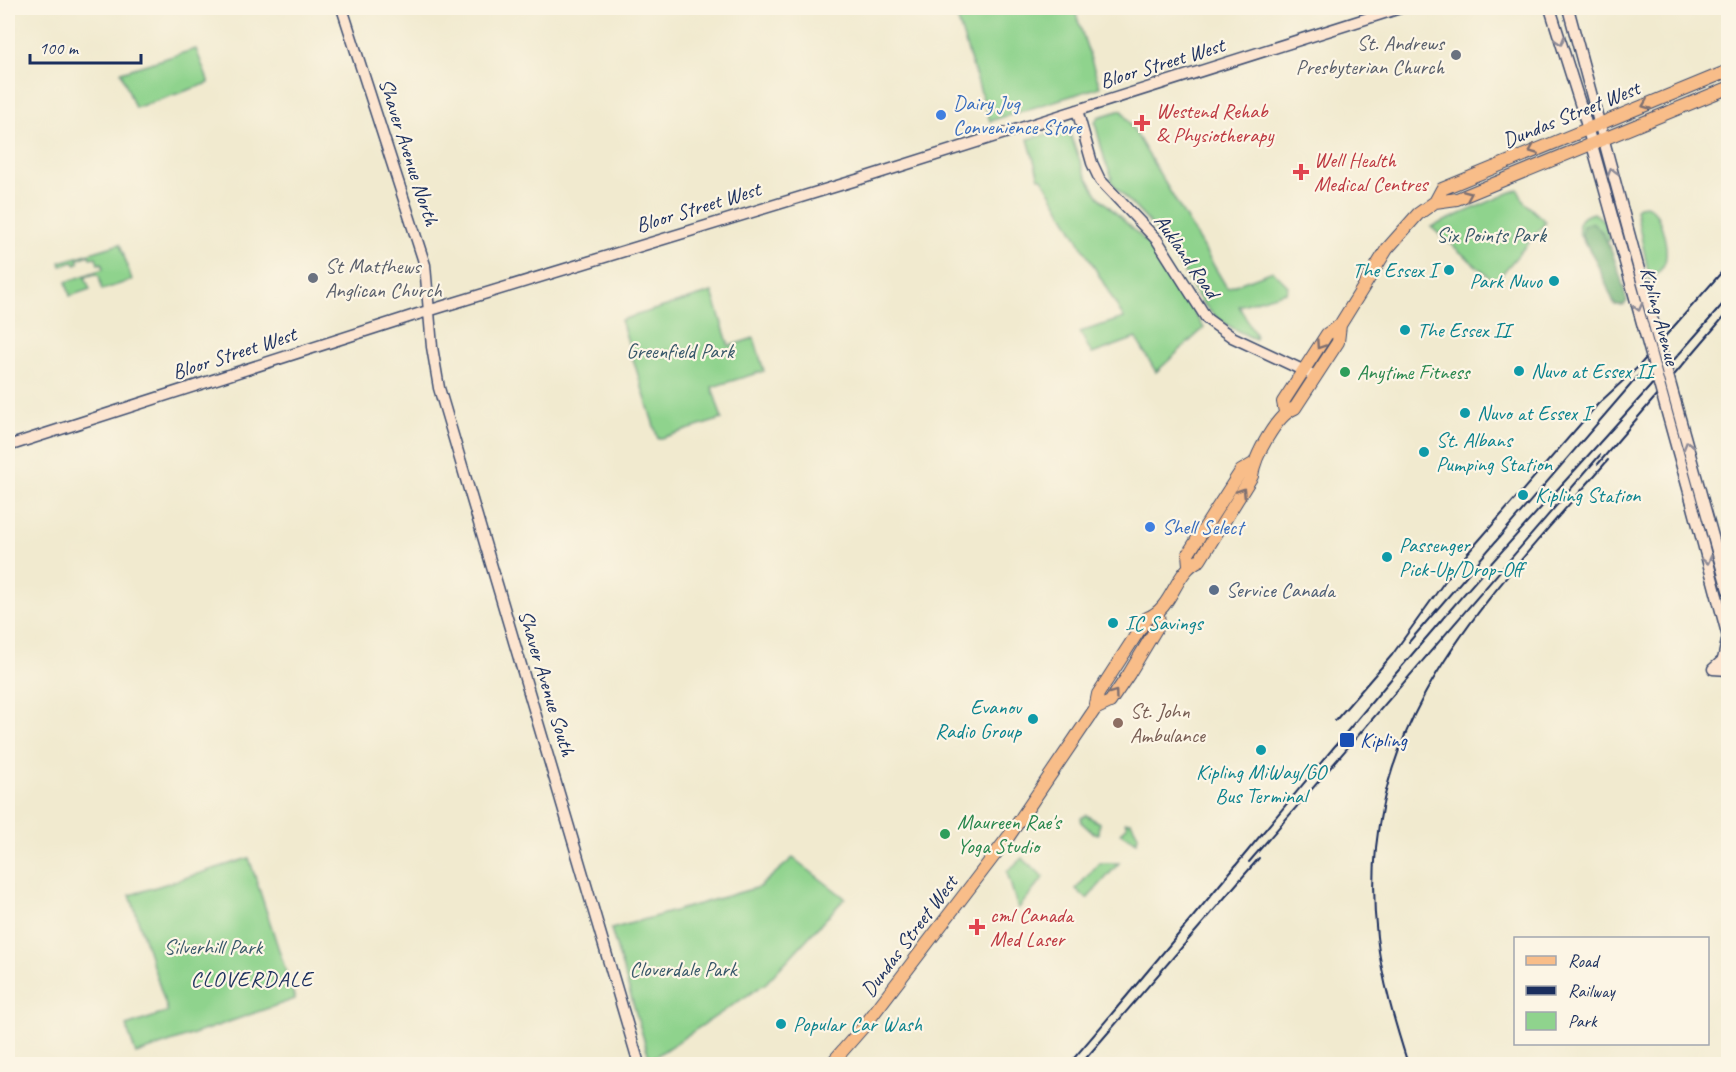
<svg xmlns="http://www.w3.org/2000/svg" width="1736" height="1072" font-family="Caveat,sans-serif">
	<rect width="100%" height="100%" fill="#fcf5e5"/>
	<filter id="ink" filterUnits="userSpaceOnUse"><feTurbulence type="fractalNoise" baseFrequency=".0167" numOctaves="2"/><feDisplacementMap in="SourceGraphic" scale="12" xChannelSelector="R" yChannelSelector="G"/><feConvolveMatrix kernelMatrix="1 2 1 2 8 2 1 2 1" color-interpolation-filters="sRGB"/></filter>
	<filter id="wash" filterUnits="userSpaceOnUse"><feTurbulence type="fractalNoise" baseFrequency=".008" numOctaves="4" result="noise"/><feDisplacementMap in="SourceGraphic" scale="24" xChannelSelector="R" yChannelSelector="G"/><feGaussianBlur stdDeviation="1.35" result="paint"/><feColorMatrix in="noise" values="0 0 0 0 0 0 0 0 0 0 0 0 0 0 0 0 0 1.4 0 .05"/><feComposite in="paint" operator="in"/></filter>
	<g filter="url(#wash)">
		<rect width="100%" height="100%" fill="#f1eacf"/>
		<!-- green -->
		<path fill="#8fd38d" stroke="#558176" stroke-width="1.5" d="M 954,8 L 1074,8 L 1100,87 L 990,121 Z
			M 196,49 L 209,83 L 135,108 L 121,72 Z
			M 1122,110 L 1227,288 L 1273,271 L 1288,286 L 1286,292 L 1239,306 L 1256,336 L 1255,339 C 1194,313 1200,292 1166,243 C 1150,220 1127,202 1110,180 L 1112,177 L 1105,161 L 1095,123 L 1098,117 Z
			M 1068,129 L 1085,174 L 1098,196 L 1156,251 L 1204,328 L 1156,372 L 1136,338 L 1092,354 L 1080,332 L 1124,318 L 1042,178 L 1039,178 L 1028,139 Z
			M 1518,189 L 1525,203 L 1546,222 L 1495,282 L 1431,227 Z
			M 1646,205 C 1661,210 1669,248 1665,262 C 1662,270 1655,276 1650,282 L 1636,210 L 1639,206 Z
			M 1594,213 L 1603,220 L 1610,240 L 1607,241 L 1599,228 L 1586,245 C 1576,232 1574,217 1594,213 Z
			M 120,244 L 132,280 L 102,290 L 99,275 L 95,274 L 85,277 L 90,289 L 70,296 L 66,282 L 103,269 L 102,263 L 98,264 L 96,257 L 90,258 L 89,255 L 78,259 L 79,263 L 76,265 L 73,262 L 61,266 L 60,262 Z
			M 712,292 L 729,346 L 754,338 L 764,371 L 712,387 L 722,419 L 658,439 L 621,320 Z
			M 1086,815 L 1099,823 L 1098,834 L 1092,832 L 1082,823 L 1081,818 Z
			M 1125,822 L 1131,822 L 1138,835 L 1137,842 L 1121,833 L 1127,826 Z
			M 249,858 L 295,999 L 136,1054 L 126,1026 L 168,1012 L 130,895 Z
			M 793,858 L 845,898 L 766,983 L 650,1060 L 611,929 L 759,887 Z
			M 1022,858 L 1044,877 L 1018,909 L 1007,872 Z
			M 1099,863 L 1119,863 L 1087,899 L 1076,889 Z"/>
		<!-- forest -->
		<path fill="#73b578" stroke="#47726b" stroke-width="1.5" d="M 1592,222 C 1610,234 1622,281 1627,301 L 1624,305 L 1615,305 L 1595,259 L 1582,237 L 1583,226 Z"/>
	</g>
	<g filter="url(#ink)">
		<g fill="none" stroke-linecap="round" stroke-linejoin="round">
			<!-- secondary casing -->
			<g stroke="#3b4b6f" stroke-width="13">
				<path id="secondary" d="M 342,8 L 425,265 L 432,347 L 439,388 L 639,1064
					M 1550,8 L 1584,116 L 1644,330
					M 1568,8 L 1654,325
					M 1077,110 L 1092,163 L 1100,180 L 1157,240 L 1207,319 L 1232,337 L 1311,374
					M 8,446 L 418,314 L 860,179 L 1400,8
					M 1703,501 L 1728,590
					M 1692,503 L 1728,637
					M 1713,669 L 1723,660 L 1728,636
					M 1713,669 L 1728,670"/>
			</g>
			<!-- primary casing -->
			<g stroke="#3b4b6f" stroke-width="14">
				<path id="primary" d="M 1435,202 L 1457,199 L 1728,88
					M 1285,412 L 1283,402 L 1327,334 L 1340,325 L 1387,249 L 1418,214 L 1435,202 L 1442,189 L 1728,71
					M 1189,565 L 1188,554 L 1214,513 L 1241,471 L 1253,464
					M 1095,709 L 1110,702 L 1129,674 L 1159,624 L 1158,614
					M 831,1064 L 865,1025 L 1009,836 L 1095,709 L 1098,694 L 1147,618 C 1174,608 1174,571 1200,560 L 1252,476 C 1254,457 1277,414 1295,408 L 1338,342 L 1340,325"/>
			</g>
			<!-- secondary -->
			<use href="#secondary" stroke="#fce5d0" stroke-width="10"/>
			<!-- primary -->
			<use href="#primary" stroke="#f8bd89" stroke-width="12"/>
			<!-- rail -->
			<path stroke="#1b2f5e" stroke-width="2" d="M 1598,464 L 1728,312
				M 1409,642 L 1640,374
				M 1335,721 L 1392,655 L 1453,570 L 1598,404 L 1638,367 L 1728,265
				M 1249,862 L 1600,455
				M 1069,1064 C 1198,914 1321,759 1451,609 C 1542,504 1638,403 1728,298
				M 1081,1064 L 1259,858
				M 1408,1064 C 1395,1023 1382,980 1377,937 C 1353,726 1482,606 1608,460"/>
			<!-- secondary-bridge casing -->
			<g stroke="#3b4b6f" stroke-width="13" stroke-linecap="butt">
				<path id="secondary-bridge" d="M 1654,325 L 1703,501
					M 1644,330 L 1692,503"/>
			</g>
			<!-- secondary-bridge -->
			<use href="#secondary-bridge" stroke="#fce5d0" stroke-width="10"/>
		</g>
		<!-- one-way arrows -->
		<defs><path id="oneway-chevron" d="M-2-3.5L2.5 0L-2 3.5" fill="none" stroke-width="1.6" stroke-linecap="round" stroke-linejoin="round" transform="scale(1.5)"/></defs>
		<g stroke="#8c8a97">
			<use href="#oneway-chevron" transform="translate(1560 41) rotate(73)"/>
			<use href="#oneway-chevron" transform="translate(1612 172) rotate(-106)"/>
			<use href="#oneway-chevron" transform="translate(1638 307) rotate(75)"/>
			<use href="#oneway-chevron" transform="translate(1688 445) rotate(-106)"/>
			<use href="#oneway-chevron" transform="translate(1707 560) rotate(75)"/>
		</g>
		<g stroke="#7e6f71">
			<use href="#oneway-chevron" transform="translate(1646 105) rotate(158)"/>
			<use href="#oneway-chevron" transform="translate(1533 150) rotate(158)"/>
			<use href="#oneway-chevron" transform="translate(1468 195) rotate(-23)"/>
			<use href="#oneway-chevron" transform="translate(1320 345) rotate(124)"/>
			<use href="#oneway-chevron" transform="translate(1242 492) rotate(-57)"/>
			<use href="#oneway-chevron" transform="translate(1114 694) rotate(-54)"/>
		</g>
	</g>
	<!-- markers -->
	<g fill="#6b7280" stroke="#fcf5e5" stroke-width="2">
		<circle cx="1456" cy="55" r="6"/>
		<circle cx="313" cy="278" r="6"/>
	</g>
	<g fill="#3f7fe0" stroke="#fcf5e5" stroke-width="2">
		<circle cx="941" cy="115" r="6"/>
		<circle cx="1150" cy="527" r="6"/>
	</g>
	<g fill="#e0444e" stroke="#fcf5e5" stroke-width="2">
		<path d="M1139 114h6v6h6v6h-6v6h-6v-6h-6v-6h6z"/>
		<path d="M1298 163h6v6h6v6h-6v6h-6v-6h-6v-6h6z"/>
		<path d="M974 918h6v6h6v6h-6v6h-6v-6h-6v-6h6z"/>
	</g>
	<g fill="#0f9aa8" stroke="#fcf5e5" stroke-width="2">
		<circle cx="1449" cy="270" r="6"/>
		<circle cx="1554" cy="281" r="6"/>
		<circle cx="1405" cy="330" r="6"/>
		<circle cx="1519" cy="371" r="6"/>
		<circle cx="1465" cy="413" r="6"/>
		<circle cx="1424" cy="452" r="6"/>
		<circle cx="1523" cy="495" r="6"/>
		<circle cx="1387" cy="557" r="6"/>
		<circle cx="1113" cy="623" r="6"/>
		<circle cx="1033" cy="719" r="6"/>
		<circle cx="1261" cy="750" r="6"/>
		<circle cx="781" cy="1024" r="6"/>
	</g>
	<g fill="#2e9e5b" stroke="#fcf5e5" stroke-width="2">
		<circle cx="1345" cy="372" r="6"/>
		<circle cx="945" cy="834" r="6"/>
	</g>
	<circle fill="#5c6f8a" stroke="#fcf5e5" stroke-width="2" cx="1214" cy="590" r="6"/>
	<circle fill="#8d6e63" stroke="#fcf5e5" stroke-width="2" cx="1118" cy="723" r="6"/>
	<rect fill="#1a4fb4" stroke="#fcf5e5" stroke-width="2" x="1339" y="732" width="16" height="16" rx="3"/>
	<g text-anchor="middle" stroke-width="4.5" stroke-linejoin="round" paint-order="stroke">
		<!-- worship labels -->
		<g font-size="21" fill="#5b616d" stroke="#fcf5e5" text-anchor="end">
			<text x="1444" y="50">St. Andrews<tspan x="1444" dy="24">Presbyterian Church</tspan></text>
			<text x="325" y="273" text-anchor="start">St Matthews<tspan x="325" dy="24">Anglican Church</tspan></text>
		</g>
		<!-- street labels -->
		<g font-size="21" fill="#1b2f5e" stroke="#fcf5e5">
			<text transform="translate(1162 63) rotate(-17)" y="7">Bloor Street West</text>
			<text transform="translate(1571 114) rotate(-22)" y="7">Dundas Street West</text>
			<text transform="translate(409 152) rotate(72)" y="7">Shaver Avenue North</text>
			<text transform="translate(698 207) rotate(-17)" y="7">Bloor Street West</text>
			<text transform="translate(1187 256) rotate(55)" y="7">Aukland Road</text>
			<text transform="translate(1660 316) rotate(75)" y="7">Kipling Avenue</text>
			<text transform="translate(234 353) rotate(-18)" y="7">Bloor Street West</text>
			<text transform="translate(547 683) rotate(73)" y="7">Shaver Avenue South</text>
			<text transform="translate(909 936) rotate(-53)" y="7">Dundas Street West</text>
		</g>
		<!-- shop labels -->
		<g font-size="21" fill="#366cbe" stroke="#fcf5e5" text-anchor="start">
			<text x="953" y="110">Dairy Jug<tspan x="953" dy="24">Convenience Store</tspan></text>
			<text x="1162" y="534">Shell Select</text>
		</g>
		<!-- health labels -->
		<g font-size="21" fill="#be3a42" stroke="#fcf5e5" text-anchor="start">
			<text x="1156" y="118">Westend Rehab<tspan x="1156" dy="24">&amp; Physiotherapy</tspan></text>
			<text x="1314" y="167">Well Health<tspan x="1314" dy="24">Medical Centres</tspan></text>
			<text x="990" y="922">cml Canada<tspan x="990" dy="24">Med Laser</tspan></text>
		</g>
		<!-- park labels -->
		<g font-size="21" fill="#38586a" stroke="#fcf5e5">
			<text x="1491" y="242">Six Points Park</text>
			<text x="680" y="358">Greenfield Park</text>
			<text x="213" y="954">Silverhill Park</text>
			<text x="683" y="976">Cloverdale Park</text>
		</g>
		<!-- culture labels -->
		<g font-size="21" fill="#0d838f" stroke="#fcf5e5" text-anchor="start">
			<text x="1437" y="277" text-anchor="end">The Essex I</text>
			<text x="1542" y="288" text-anchor="end">Park Nuvo</text>
			<text x="1417" y="337">The Essex II</text>
			<text x="1531" y="378">Nuvo at Essex II</text>
			<text x="1477" y="420">Nuvo at Essex I</text>
			<text x="1436" y="447">St. Albans<tspan x="1436" dy="24">Pumping Station</tspan></text>
			<text x="1535" y="502">Kipling Station</text>
			<text x="1399" y="552">Passenger<tspan x="1399" dy="24">Pick-Up/Drop-Off</tspan></text>
			<text x="1125" y="630">IC Savings</text>
			<text x="1021" y="714" text-anchor="end">Evanov<tspan x="1021" dy="24">Radio Group</tspan></text>
			<text x="1261" y="779" text-anchor="middle">Kipling MiWay/GO<tspan x="1261" dy="24">Bus Terminal</tspan></text>
			<text x="793" y="1031">Popular Car Wash</text>
		</g>
		<!-- leisure labels -->
		<g font-size="21" fill="#27864d" stroke="#fcf5e5" text-anchor="start">
			<text x="1357" y="379">Anytime Fitness</text>
			<text x="957" y="829">Maureen Rae's<tspan x="957" dy="24">Yoga Studio</tspan></text>
		</g>
		<!-- service labels -->
		<g font-size="21" fill="#4e5e75" stroke="#fcf5e5" text-anchor="start">
			<text x="1226" y="597">Service Canada</text>
		</g>
		<!-- education labels -->
		<g font-size="21" fill="#785e54" stroke="#fcf5e5" text-anchor="start">
			<text x="1130" y="718">St. John<tspan x="1130" dy="24">Ambulance</tspan></text>
		</g>
		<!-- transit labels -->
		<g font-size="21" fill="#164399" stroke="#fcf5e5" text-anchor="start">
			<text x="1360" y="747">Kipling</text>
		</g>
		<!-- neighbourhood labels -->
		<g font-size="22" letter-spacing="1.5" fill="#1b2f5e" stroke="#fcf5e5">
			<text x="252" y="986">CLOVERDALE</text>
		</g>
	</g>
	<!-- margin -->
	<rect width="1736" height="1072" fill="none" stroke="#fcf5e5" stroke-width="30"/>
	<!-- legend -->
	<rect x="1514" y="937" width="195" height="108" fill="#fcf5e5" stroke="#a2a6af" stroke-width="1.5"/>
	<rect x="1526" y="956" width="30" height="9" fill="#f8bd89" stroke="#a2a6af" stroke-width="1.5"/>
	<text x="1568" y="967" font-size="18" fill="#1b2f5e">Road</text>
	<rect x="1526" y="986" width="30" height="9" fill="#1b2f5e" stroke="#a2a6af" stroke-width="1.5"/>
	<text x="1568" y="997" font-size="18" fill="#1b2f5e">Railway</text>
	<rect x="1526" y="1012" width="30" height="18" fill="#8fd38d" stroke="#a2a6af" stroke-width="1.5"/>
	<text x="1568" y="1027" font-size="18" fill="#1b2f5e">Park</text>
	<!-- scale -->
	<path d="M30 54v9h111v-9" fill="none" stroke="#1b2f5e" stroke-width="3"/>
	<text x="39" y="54" font-size="18" fill="#1b2f5e" stroke="#fcf5e5" stroke-width="4.5" paint-order="stroke">100 m</text>
</svg>
